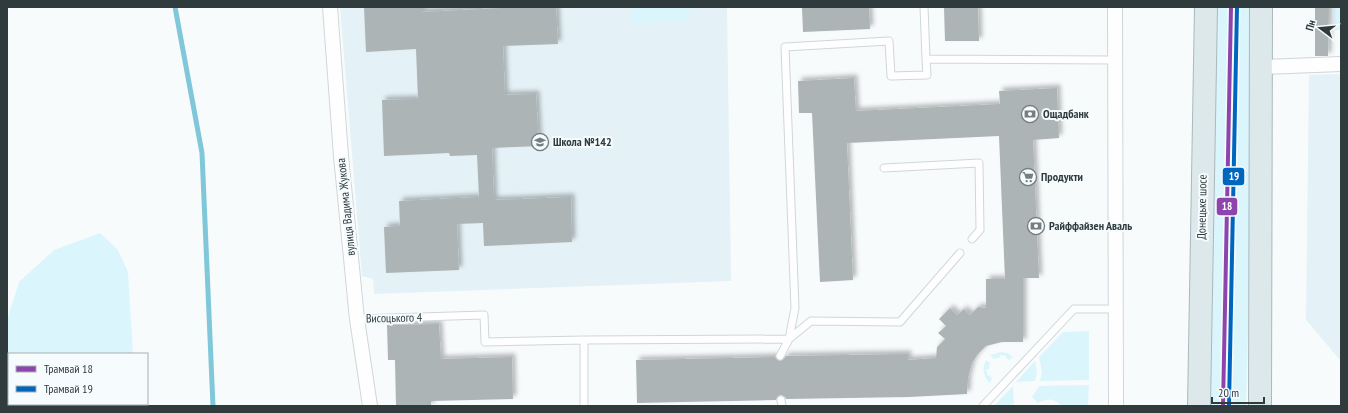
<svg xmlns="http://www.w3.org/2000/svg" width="1348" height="413" font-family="'PT Sans Narrow',sans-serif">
	<defs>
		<filter id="shadow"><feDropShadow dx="3.5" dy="-3.5" stdDeviation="2" flood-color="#0004"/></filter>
	</defs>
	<rect width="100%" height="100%" fill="#f8fbfc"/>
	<!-- built -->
	<path fill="#e4f1f6" d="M 340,7 L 727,7 L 731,281 L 374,294 L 373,279 L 362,276 Z
		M 1341,74 L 1341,361 L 1306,320 L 1309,75 Z"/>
	<!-- green -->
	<path fill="#dbf5fd" d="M 631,7 L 689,7 L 689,22 L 632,23 Z
		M 1217,7 L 1257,7 L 1246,406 L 1210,406 Z
		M 1334,7 L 1341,7 L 1341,30 L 1333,30 Z
		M 100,233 L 118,250 L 128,272 L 133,354 L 9,354 L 9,404 L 137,404 L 137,406 L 7,406 L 7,320 L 19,282 L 54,250 Z
		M 1089,331 L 1089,380 L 1040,381 L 1042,372 L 1039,357 L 1063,332 Z
		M 1001,352 L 1008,353 L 1013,357 L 1009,360 L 1006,358 L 1006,356 L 1000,355 L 1000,357 L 994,359 L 990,355 Z
		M 986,360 L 990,363 L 989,369 L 986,370 L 988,376 L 990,375 L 992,379 L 989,383 C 983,375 982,369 986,360 Z
		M 1035,361 L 1037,372 L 1035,381 L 1016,382 Z
		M 1089,385 L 1088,404 L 1087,406 L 1061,406 C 1055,398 1047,398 1038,403 L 1032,397 L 1039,386 Z
		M 1013,386 L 1014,404 L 1005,406 L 995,405 Z"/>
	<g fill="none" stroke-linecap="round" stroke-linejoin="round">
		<!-- stream -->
		<path stroke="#80c7da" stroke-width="5" d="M 175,7 L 202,153 L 213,406"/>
	</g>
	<!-- building -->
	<path fill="#adb4b6" filter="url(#shadow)" d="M 364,7 L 422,7 L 422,12 L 502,8 L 502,7 L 556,7 L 558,44 L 503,46 L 505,95 L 536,94 L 539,146 L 492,148 L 494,200 L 571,197 L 572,242 L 484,246 L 483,223 L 457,224 L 459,270 L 386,273 L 384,227 L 400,226 L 399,201 L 479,197 L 477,155 L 450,156 L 449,153 L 384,156 L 382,100 L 418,99 L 416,49 L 366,52 Z
		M 819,7 L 869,7 L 870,29 L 803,32 L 802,8 Z
		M 944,7 L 978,7 L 979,41 L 945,41 Z
		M 1315,7 L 1329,7 L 1328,56 L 1315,56 Z
		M 854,78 L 856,111 L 1000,104 L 999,91 L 1057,88 L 1059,138 L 1033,140 L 1039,278 L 1023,278 L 1023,342 L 1002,342 L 986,346 L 978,354 L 972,363 L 968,378 L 967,394 L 909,397 L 786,399 L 785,397 L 781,395 L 778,396 L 776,400 L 637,403 L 636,360 L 775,357 L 776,359 L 780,361 L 783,360 L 786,356 L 908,354 L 908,360 L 936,358 L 937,347 L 945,339 L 938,333 L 946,326 L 939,319 L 950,308 L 957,315 L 964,309 L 970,315 L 978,307 L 986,308 L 986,279 L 1005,279 L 999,136 L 847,143 L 853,280 L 820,282 L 812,113 L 799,113 L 798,81 Z
		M 439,324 L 441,359 L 512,357 L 513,399 L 431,401 L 431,406 L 396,406 L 395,360 L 388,360 L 387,325 Z"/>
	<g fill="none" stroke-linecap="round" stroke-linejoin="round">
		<!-- service casing -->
		<g stroke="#cfd7d9" stroke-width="9">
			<path id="service" d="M 924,7 L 926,59 L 1115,60
				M 884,168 L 979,163 L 980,230 L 972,239
				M 357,319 L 484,315 L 485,342 L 584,340
				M 780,356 L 789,339 L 795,308 L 785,47 L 889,41 L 891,76 L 927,75 L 926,59
				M 781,400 L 782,406
				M 584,406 L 584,340 L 789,339 L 811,321 L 900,322 L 960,253
				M 983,406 L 1074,309 L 1115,309"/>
		</g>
		<!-- minor casing -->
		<g stroke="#cfd7d9" stroke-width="16">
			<path id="minor" d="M 330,7 L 341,156 L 357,319 L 370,406
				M 1115,7 L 1116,406
				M 1261,67 L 1341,64"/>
		</g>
		<!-- trunk casing -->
		<g stroke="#a9b9bd" stroke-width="24">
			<path id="trunk" d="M 1199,406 L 1206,7
				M 1260,406 L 1261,7"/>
		</g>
		<!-- service -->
		<use href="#service" stroke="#fefeff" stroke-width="7"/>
		<!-- minor -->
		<use href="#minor" stroke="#fefeff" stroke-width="14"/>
		<!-- trunk -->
		<use href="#trunk" stroke="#dde8ea" stroke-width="22"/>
		<!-- tram-1 casing -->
		<g stroke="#f6fcfe" stroke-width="7">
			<path id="tram-1" d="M 1223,406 L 1231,7"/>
		</g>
		<!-- tram-2 casing -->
		<g stroke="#f6fcfe" stroke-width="7">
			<path id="tram-2" d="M 1229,406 L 1237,7"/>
		</g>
		<!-- tram-1 -->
		<use href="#tram-1" stroke="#8e44ad" stroke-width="4"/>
		<!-- tram-2 -->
		<use href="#tram-2" stroke="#0065bd" stroke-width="4"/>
	</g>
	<!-- icons -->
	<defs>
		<g id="bank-ring" transform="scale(0.9)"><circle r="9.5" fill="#f6fcfe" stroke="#767e80" stroke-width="1.5"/><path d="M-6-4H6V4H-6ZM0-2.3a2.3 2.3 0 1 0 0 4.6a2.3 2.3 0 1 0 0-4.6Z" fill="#767e80"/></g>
		<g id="school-ring" transform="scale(0.9)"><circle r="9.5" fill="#f6fcfe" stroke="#767e80" stroke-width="1.5"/><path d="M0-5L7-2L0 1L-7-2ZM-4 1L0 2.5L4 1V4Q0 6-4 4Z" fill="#767e80"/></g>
		<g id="supermarket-ring" transform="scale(0.9)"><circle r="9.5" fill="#f6fcfe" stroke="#767e80" stroke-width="1.5"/><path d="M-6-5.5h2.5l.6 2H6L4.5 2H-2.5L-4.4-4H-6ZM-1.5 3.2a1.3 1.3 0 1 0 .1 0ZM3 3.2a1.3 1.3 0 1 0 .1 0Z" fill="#767e80"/></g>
	</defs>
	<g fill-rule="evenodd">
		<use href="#bank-ring" x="1030" y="114"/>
		<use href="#school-ring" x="540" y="142"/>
		<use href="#supermarket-ring" x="1028" y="177"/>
		<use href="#bank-ring" x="1036" y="226"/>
	</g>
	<g text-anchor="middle" stroke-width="4" stroke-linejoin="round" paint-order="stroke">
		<!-- poi labels -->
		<g font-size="12" font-weight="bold" fill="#303b3e" stroke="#f6fcfe" text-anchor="start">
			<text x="1043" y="118">Ощадбанк</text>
			<text x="553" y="146">Школа №142</text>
			<text x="1041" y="181">Продукти</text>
			<text x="1049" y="230">Райффайзен Аваль</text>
		</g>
		<!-- street labels -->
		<g font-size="12" fill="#303b3e" stroke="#f6fcfe">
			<text transform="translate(346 207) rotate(-96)" y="4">вулиця Вадима Жукова</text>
			<text transform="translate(1202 207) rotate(-89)" y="4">Донецьке шосе</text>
			<text transform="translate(394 318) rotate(-1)" y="4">Висоцького 4</text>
		</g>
	</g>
	<g stroke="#f6fcfe" stroke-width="1.5">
		<rect x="1222" y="167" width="23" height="19" rx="4" fill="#0065bd"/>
		<rect x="1216" y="197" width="22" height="19" rx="4" fill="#8e44ad"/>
	</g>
	<g font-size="11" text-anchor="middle" font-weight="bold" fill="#fff">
		<text x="1234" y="180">19</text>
		<text x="1227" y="210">18</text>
	</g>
	<!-- border -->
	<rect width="1348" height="413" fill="none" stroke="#303b3e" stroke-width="16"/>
	<!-- legend -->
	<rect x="8" y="353" width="140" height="52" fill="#f6fcfe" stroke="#a7afb1"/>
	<rect x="16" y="366" width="20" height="6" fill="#8e44ad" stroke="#a7afb1"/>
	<text x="44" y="373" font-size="12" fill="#303b3e">Трамвай 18</text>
	<rect x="16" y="386" width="20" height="6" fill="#0065bd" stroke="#a7afb1"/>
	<text x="44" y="393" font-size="12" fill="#303b3e">Трамвай 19</text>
	<!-- north arrow -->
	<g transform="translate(1320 28) rotate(286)" stroke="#f6fcfe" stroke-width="3" paint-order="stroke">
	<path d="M0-3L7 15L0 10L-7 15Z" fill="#303b3e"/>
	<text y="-6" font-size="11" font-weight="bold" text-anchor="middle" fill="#303b3e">Пн</text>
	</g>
	<!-- scale -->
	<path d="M1212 397v6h52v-6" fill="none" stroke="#303b3e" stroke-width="2"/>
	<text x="1218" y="397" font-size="12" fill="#303b3e" stroke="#f6fcfe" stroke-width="3" paint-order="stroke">20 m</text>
</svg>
